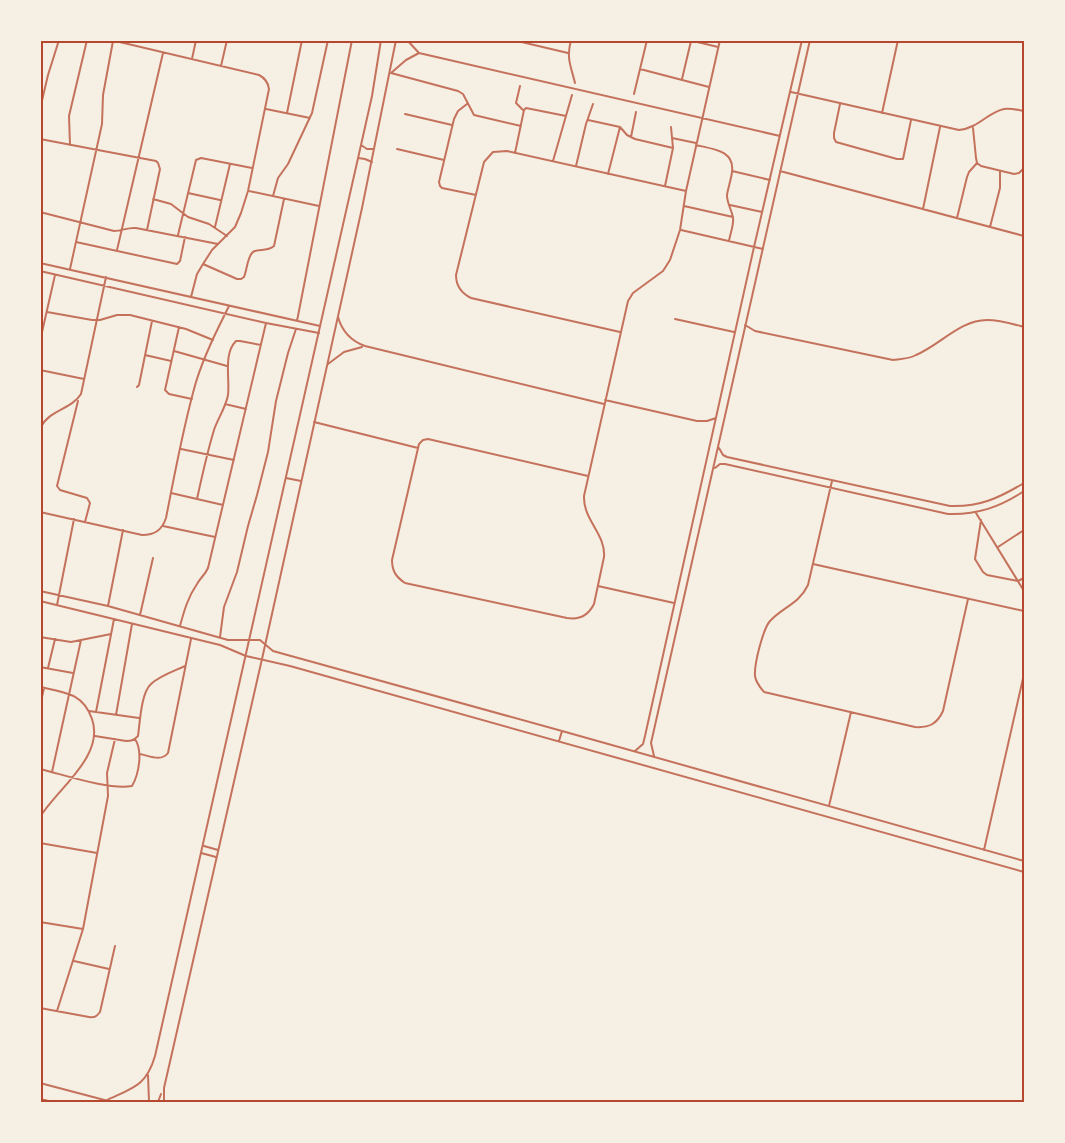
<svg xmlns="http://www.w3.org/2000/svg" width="1065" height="1143" font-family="Figtree,sans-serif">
	<rect width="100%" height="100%" fill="#f6efe4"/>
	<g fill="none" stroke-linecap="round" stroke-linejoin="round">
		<!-- minor -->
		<path stroke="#c5725c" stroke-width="2" d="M 111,40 L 259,75 C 265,78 268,82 269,89 L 248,191 L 241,213 L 235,227 L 212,250 L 203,264 L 197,274 L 191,297
			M 407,40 L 419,53 L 780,136
			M 513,40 L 568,53
			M 571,40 C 566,59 571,66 575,83
			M 689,40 L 718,47
			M 419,53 L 406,60 L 391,73 L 458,91 L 463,94 L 474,115 L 521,126
			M 192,59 L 196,40
			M 221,66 L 227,40
			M 640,69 L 709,87
			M 682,79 L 691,41
			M 520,86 L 516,103 L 523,110
			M 791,92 L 959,130 C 979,128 988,112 1004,109 C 1011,108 1018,110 1024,111
			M 634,94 L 647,40
			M 467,104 L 458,111 L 454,119 L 439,182 L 440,186 L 442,188 L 476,195
			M 840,104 L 834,133 L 834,138 L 836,142 L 897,159 L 903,159 L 911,120
			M 40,109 L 48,75 L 59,40
			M 266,109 L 310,118
			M 287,113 L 302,40
			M 882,113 L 898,40
			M 405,114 L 452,125
			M 588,120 L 620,127 L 627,135 L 635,139 L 673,148
			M 973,128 L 976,158 L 977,163 L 981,166 L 1014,174 L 1019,173 L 1024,168
			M 631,137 L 636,112
			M 672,138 L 696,143
			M 40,139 L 156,161 L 158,163 L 160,169 L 147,230
			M 70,145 L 69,116 L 87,40
			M 696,145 C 712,149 735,150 732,172 C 731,180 728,188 727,195 C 727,204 732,210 733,218 C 734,225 730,234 729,241
			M 397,149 L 444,160
			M 515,153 L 524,110 L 526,108 L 566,116
			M 553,161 L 572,95
			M 576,166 L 586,124 L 593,104
			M 732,171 L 770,180
			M 780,171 L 1024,236
			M 608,174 L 620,127
			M 665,186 L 673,148 L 671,127
			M 249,191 L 319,206
			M 188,193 L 220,200
			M 273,196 L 278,178 L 288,164 L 312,113 L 328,40
			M 153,199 L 171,204 L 188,217 L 209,224 L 227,236
			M 730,205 L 762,212
			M 684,206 L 733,217
			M 923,209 L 940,127
			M 40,212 L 114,231 C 122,231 128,227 136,228 L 218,244
			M 957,218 L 967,177 L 969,172 L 977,163
			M 215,227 L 230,164
			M 990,227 L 1000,188 L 1000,171
			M 681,230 L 763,249
			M 178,235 L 196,160 L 201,158 L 252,168
			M 1023,236 L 1024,228
			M 76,242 L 177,264 L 180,261 L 185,237
			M 117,250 L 163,53
			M 40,263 L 320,326
			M 203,264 L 237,279 L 241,279 L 244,277 C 247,270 247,259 252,253 C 257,247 266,253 274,246 L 284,199
			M 70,269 L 102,124 L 103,95 L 113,41
			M 40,271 L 266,323 L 319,333
			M 47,312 L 92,320 L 100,320 L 117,315 L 130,315 L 186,329 L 213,340
			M 338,317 C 342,331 351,341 365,346 L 604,404
			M 675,319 L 734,332
			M 297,321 L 352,40
			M 745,325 L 755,331 L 893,360 C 901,359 909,359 916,355 C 940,345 960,320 987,320 C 1000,320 1013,324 1024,327
			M 179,327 L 165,390 L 169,394 L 192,399
			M 620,332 L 471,298 C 461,293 456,286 456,275 L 484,162 L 493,152 L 507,151 L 686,191
			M 40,341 L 55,275
			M 174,351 L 227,366
			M 145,355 L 171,361
			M 328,364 L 344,352 L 362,347
			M 40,370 L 84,379
			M 137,387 L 139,385 L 152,321
			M 605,400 L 697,421 L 707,421 L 716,418
			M 78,401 L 57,486 L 60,490 L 87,498 L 90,503 L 85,522
			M 225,404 L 246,409
			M 314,422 L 418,448
			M 40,428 C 50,409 71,410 81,394 L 106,277
			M 719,448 L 723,455 L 727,457 L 950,506 C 980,507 999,498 1024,483
			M 181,449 L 234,460
			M 715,468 L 720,464 L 725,464 L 948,514 C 977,515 1000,507 1024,491
			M 588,476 L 428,439 L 423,440 L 419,444 L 392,560 C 392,571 396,577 405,583 L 567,618 C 579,620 588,616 594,604 L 604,557 C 606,534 583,520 584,496 L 628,301 L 633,293 L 663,271 L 670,260 L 680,230 L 686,191 L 720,40
			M 832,481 L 808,585 C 799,604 783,607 770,621 C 763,629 754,664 755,676 C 756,683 760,687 764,692 L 915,727 C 929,728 937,724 943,711 L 968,599
			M 171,493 L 223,505
			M 197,499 C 202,476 207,453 214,430 C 218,418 226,407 228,395 C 230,378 223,354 236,341 L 240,341 L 261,345
			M 40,512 L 142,535 C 155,535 162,530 166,518 C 175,473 183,427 196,382 C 204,356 217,330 229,306
			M 976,513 L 1024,591
			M 981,520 L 975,559 L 983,572 L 987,575 L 1018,581 L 1024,578
			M 163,526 L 215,537
			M 998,547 L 1024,530
			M 813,564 L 1024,611
			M 598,586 L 674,603
			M 40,591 L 108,606 L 228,640 L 260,640 L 273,651 L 291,656 L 562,731 L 1024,861
			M 40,601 L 220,645 L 246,656 L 290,666 L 1024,872
			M 57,605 L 74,519
			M 108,606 L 123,530
			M 140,615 L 153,558
			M 180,626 C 184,611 188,597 197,584 C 200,578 205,575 208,568 L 266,323
			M 40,637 L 71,642 L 111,634
			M 220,637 L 224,607 L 237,572 L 248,526 L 257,495 L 268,452 L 276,401 L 288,353 L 296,329
			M 40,667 L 73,673
			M 48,668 L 55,639
			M 40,687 C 64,692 83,693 92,719 C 105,756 58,788 40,817
			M 40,706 L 44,688
			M 89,711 L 139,718
			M 96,712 L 114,619
			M 116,715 L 132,624
			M 95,736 L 126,741 C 132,741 134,740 138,736 C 140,722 141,693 151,684 C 159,676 174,671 185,666
			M 559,741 L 562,731
			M 635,751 L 643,744 L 645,736 L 754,247 L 802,40
			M 140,754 C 150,756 161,762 168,753 L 191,639
			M 654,756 L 651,743 L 810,40
			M 40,769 C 65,775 108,790 132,786 C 139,774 143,751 135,739
			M 52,772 L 81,640
			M 829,806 L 851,712
			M 40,843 L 97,853
			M 984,850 L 1024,674
			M 40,922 L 83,929
			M 74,961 L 109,969
			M 40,1008 L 89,1017 C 95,1018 97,1016 100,1012 L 115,946
			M 57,1011 L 83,929 L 108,796 L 107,773 L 115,739"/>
		<!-- tertiary -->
		<path stroke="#c5725c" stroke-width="2" d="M 361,145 L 367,149 L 374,149
			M 358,158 L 365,159 L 372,162
			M 286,478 L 301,481
			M 204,846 L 218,850
			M 201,853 L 216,857
			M 148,1075 L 149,1102
			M 40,1083 L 112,1102
			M 40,1099 L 53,1102
			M 105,1101 C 132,1088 146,1087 155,1056 L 361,145 L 372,96 L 381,40
			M 158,1102 L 161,1094
			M 164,1102 L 164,1088 L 262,659 L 362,208 L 396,40"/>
	</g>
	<!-- border -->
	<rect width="1065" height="1143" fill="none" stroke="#f6efe4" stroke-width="84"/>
	<rect x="42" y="42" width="981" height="1059" fill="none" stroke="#b5482f" stroke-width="2"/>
</svg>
